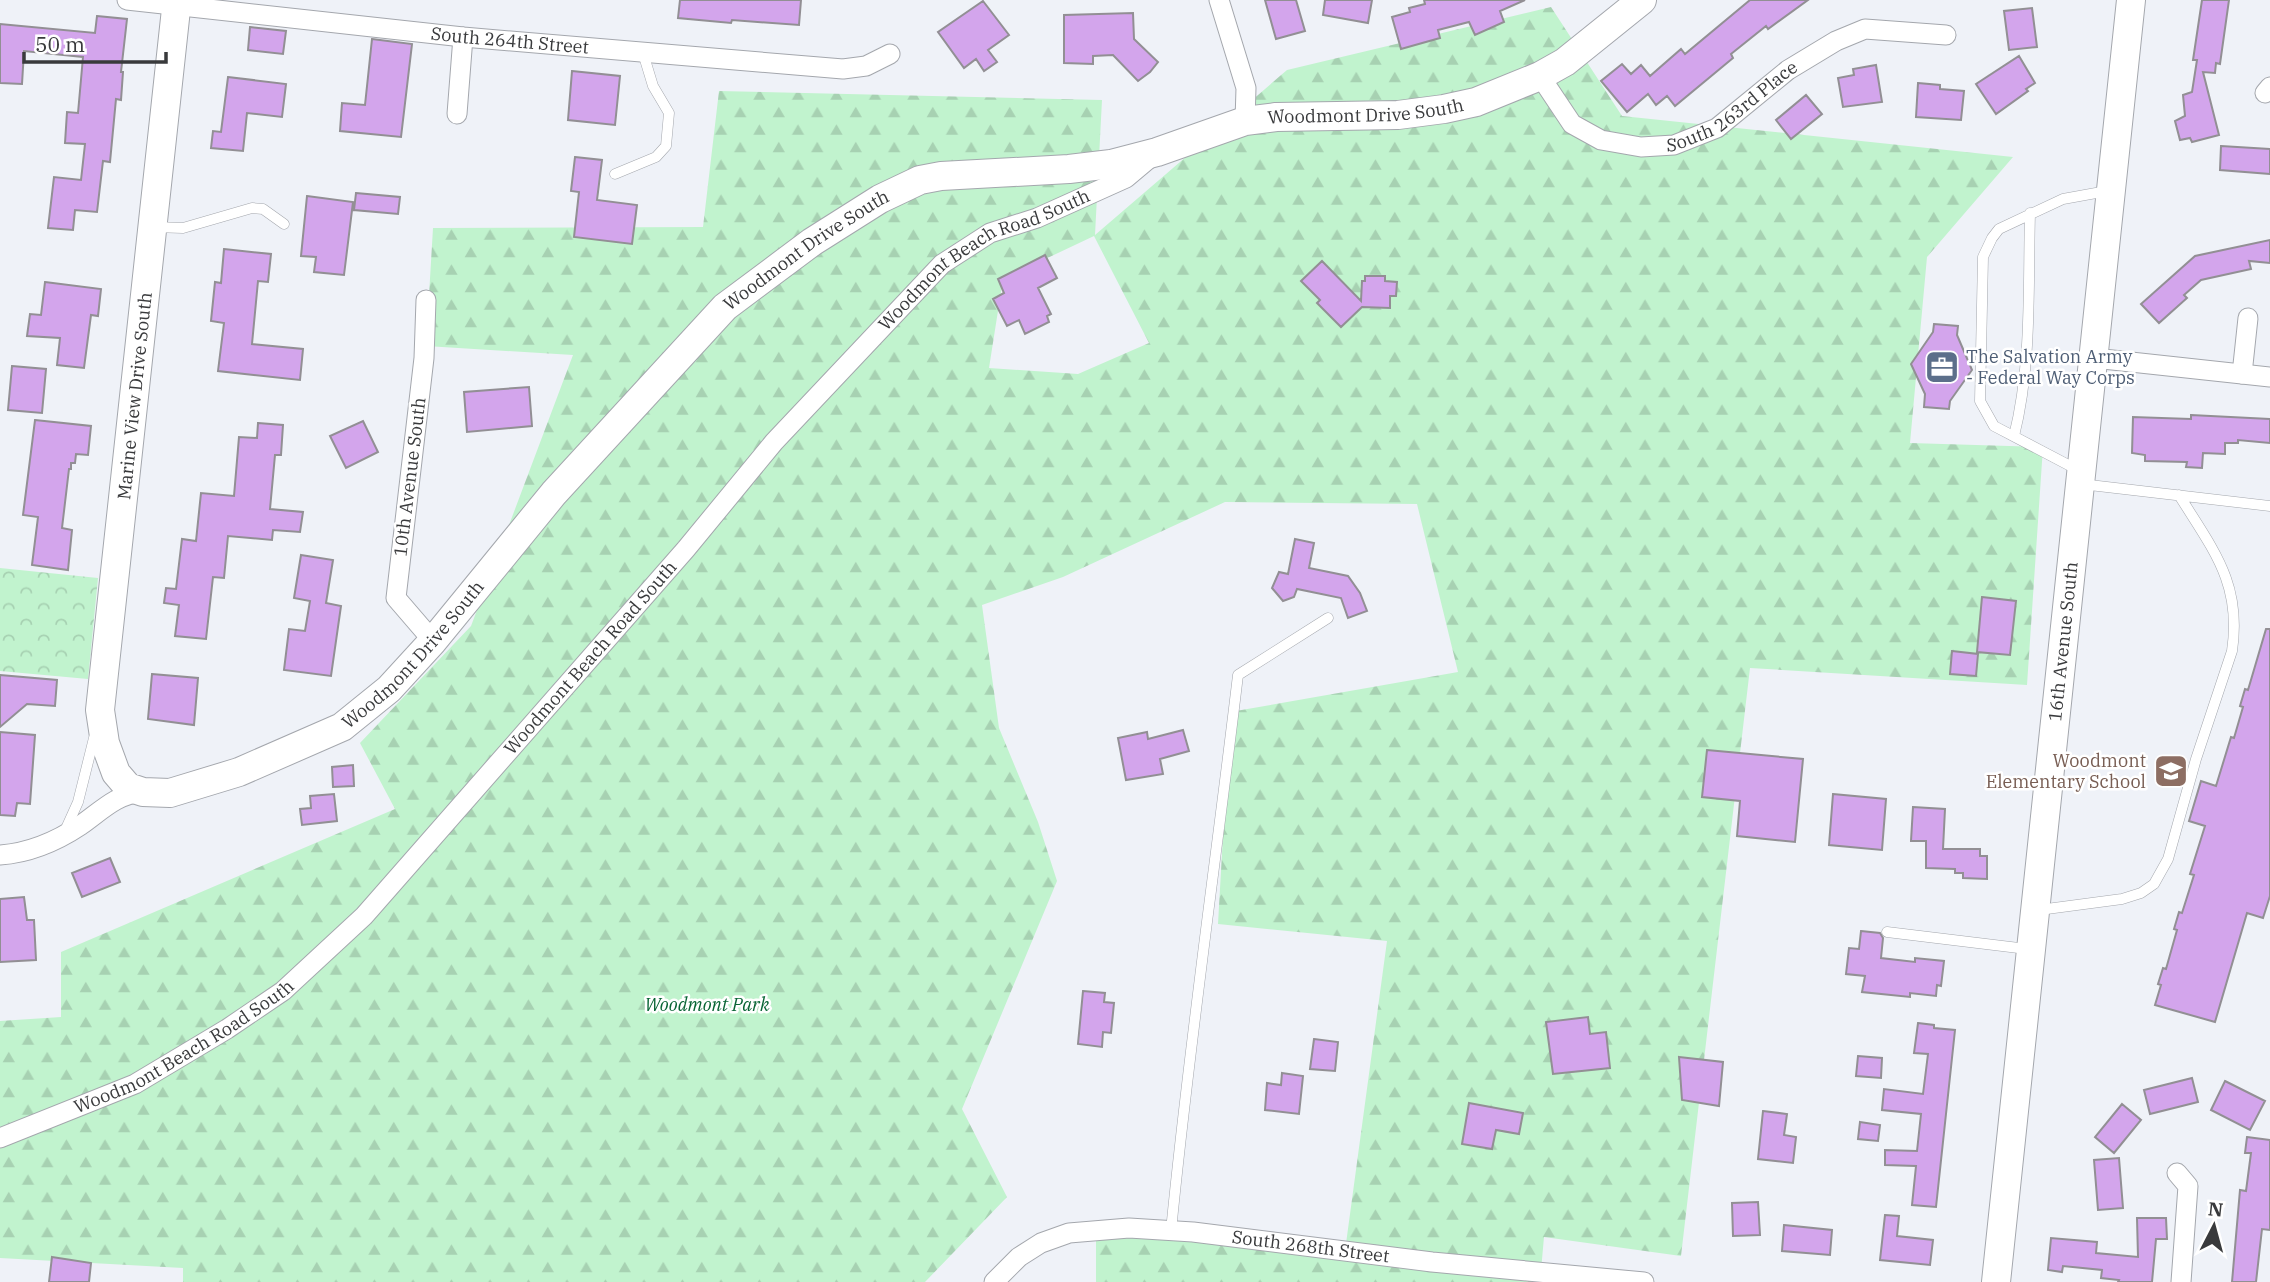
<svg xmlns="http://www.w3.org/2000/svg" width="2270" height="1282" font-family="'IBM Plex Serif',serif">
	<defs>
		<pattern id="forest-firs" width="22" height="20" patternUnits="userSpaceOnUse" patternTransform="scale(1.75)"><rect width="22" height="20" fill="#c1f3ce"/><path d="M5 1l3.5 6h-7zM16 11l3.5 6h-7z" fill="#a7d1b2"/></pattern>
		<pattern id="park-crowns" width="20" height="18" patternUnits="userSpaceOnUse" patternTransform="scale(1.75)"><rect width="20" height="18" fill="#c1f3ce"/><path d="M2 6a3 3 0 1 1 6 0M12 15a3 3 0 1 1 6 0" fill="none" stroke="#a7d1b2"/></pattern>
	</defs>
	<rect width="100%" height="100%" fill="#eff2f8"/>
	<!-- forest -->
	<path fill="url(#forest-firs)" fill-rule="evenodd" d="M 1551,7 L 1622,116 L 2013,157 L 1927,257 L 1910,443 L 2043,447 L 2027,685 L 1750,668 L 1681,1256 L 1544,1237 L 1540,1282 L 1096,1282 L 1096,1230 L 1345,1251 L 1387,941 L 1218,924 L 1230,712 L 1458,672 L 1417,504 L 1225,502 L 1063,577 L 982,605 L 999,728 L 1038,822 L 1057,881 L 962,1109 L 1007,1197 L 925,1282 L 183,1282 L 183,1268 L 0,1258 L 0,1021 L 61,1017 L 61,952 L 395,809 L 360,743 L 471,626 L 573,355 L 426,346 L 433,228 L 703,227 L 719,91 L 1102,100 L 1095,235 L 1287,70 ZM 1094,236 L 1149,343 L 1078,374 L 989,368 L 1003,279 Z"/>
	<!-- park -->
	<path fill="url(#park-crowns)" d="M 0,568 L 98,578 L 88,679 L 0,671 Z"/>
	<!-- building -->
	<path fill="#d3a5ec" stroke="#928f94" stroke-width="2" d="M 680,0 L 801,0 L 799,25 L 732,20 L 731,23 L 678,18 Z
		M 1265,0 L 1296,0 L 1305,31 L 1276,39 Z
		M 1325,0 L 1372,0 L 1368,23 L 1323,15 Z
		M 1424,0 L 1525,0 L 1500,11 L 1504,22 L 1475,35 L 1469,22 L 1438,30 L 1440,38 L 1401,49 L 1392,17 L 1410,12 L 1409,8 L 1425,4 Z
		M 1750,0 L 1808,0 L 1768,29 L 1766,26 L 1731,54 L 1733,58 L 1675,106 L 1667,96 L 1656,105 L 1648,94 L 1627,112 L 1601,81 L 1622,64 L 1631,74 L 1641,65 L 1650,76 L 1681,49 L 1685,54 Z
		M 2202,0 L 2229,0 L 2220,64 L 2216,63 L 2215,73 L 2203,72 L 2219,135 L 2192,142 L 2190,138 L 2180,140 L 2175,121 L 2185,116 L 2183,95 L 2192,92 L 2197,60 L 2193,60 Z
		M 983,1 L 1009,35 L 988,50 L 997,62 L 984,71 L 976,59 L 964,68 L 938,32 Z
		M 2032,8 L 2037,47 L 2009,50 L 2004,11 Z
		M 1133,13 L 1134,39 L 1158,62 L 1150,72 L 1138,81 L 1113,55 L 1093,56 L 1093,64 L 1064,63 L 1064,15 Z
		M 97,16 L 127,19 L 121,72 L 123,72 L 121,100 L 116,99 L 110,162 L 103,161 L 97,212 L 75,210 L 73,230 L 48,228 L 54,177 L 81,180 L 85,144 L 65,143 L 67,112 L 78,113 L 83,57 L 24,51 L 22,84 L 0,83 L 0,24 L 95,33 Z
		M 250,27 L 286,31 L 283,54 L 248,50 Z
		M 372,39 L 412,44 L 401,137 L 340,131 L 342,103 L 365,105 Z
		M 2019,56 L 2035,83 L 2026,89 L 2028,91 L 1996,114 L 1976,84 Z
		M 1876,65 L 1882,102 L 1843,107 L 1838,78 L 1854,75 L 1853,69 Z
		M 572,71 L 620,76 L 615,125 L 568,120 Z
		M 228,77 L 286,84 L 282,117 L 247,113 L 243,151 L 211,148 L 213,131 L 221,132 Z
		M 1918,83 L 1940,85 L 1940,89 L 1964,91 L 1961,120 L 1916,117 Z
		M 1806,95 L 1822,114 L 1791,139 L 1776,120 Z
		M 2221,146 L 2270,149 L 2270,174 L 2220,170 Z
		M 575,157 L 602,160 L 597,200 L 637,205 L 632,244 L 574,237 L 579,192 L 571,191 Z
		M 356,193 L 400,197 L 398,214 L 354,210 Z
		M 307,196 L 353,202 L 344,275 L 314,272 L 316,257 L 301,256 Z
		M 2270,240 L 2270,263 L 2249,261 L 2251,269 L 2201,280 L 2184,295 L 2187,298 L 2159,323 L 2141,304 L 2195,256 Z
		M 224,249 L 271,254 L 268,282 L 258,281 L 252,344 L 303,349 L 300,380 L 218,371 L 224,323 L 211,321 L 215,282 L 221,283 Z
		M 1045,255 L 1057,278 L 1038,288 L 1051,314 L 1047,316 L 1049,322 L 1025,334 L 1019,320 L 1007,326 L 993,299 L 1004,293 L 998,279 Z
		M 1322,261 L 1361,301 L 1362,281 L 1365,281 L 1365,276 L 1385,276 L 1385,281 L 1397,282 L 1396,296 L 1390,296 L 1390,308 L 1362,307 L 1341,327 L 1317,303 L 1320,300 L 1301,281 Z
		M 45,282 L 101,289 L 98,316 L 91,315 L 84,368 L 57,365 L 60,338 L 27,336 L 30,314 L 41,315 Z
		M 1934,324 L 1958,326 L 1957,335 L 1972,370 L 1950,401 L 1949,409 L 1924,407 L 1925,394 L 1911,364 L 1933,332 Z
		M 12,366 L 46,369 L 42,413 L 8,410 Z
		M 529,387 L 532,426 L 467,432 L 464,392 Z
		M 2191,415 L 2270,419 L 2270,443 L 2238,440 L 2238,443 L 2225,443 L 2225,454 L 2203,453 L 2202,468 L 2186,467 L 2187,462 L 2145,461 L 2145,455 L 2132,453 L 2133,417 L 2191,419 Z
		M 35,420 L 91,426 L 88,455 L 76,454 L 75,463 L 71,463 L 71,469 L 69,469 L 62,528 L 72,530 L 68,570 L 32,565 L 38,517 L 23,515 Z
		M 363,421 L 378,452 L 346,468 L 330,436 Z
		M 258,423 L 283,425 L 281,455 L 275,455 L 270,509 L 303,512 L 300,532 L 273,530 L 272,540 L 228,536 L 224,578 L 213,577 L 206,639 L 175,636 L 179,605 L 164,603 L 166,588 L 176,589 L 182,539 L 196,541 L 201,493 L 234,496 L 239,437 L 257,438 Z
		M 1295,539 L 1314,543 L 1309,568 L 1348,576 L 1360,593 L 1367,611 L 1348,618 L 1341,598 L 1297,589 L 1294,597 L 1283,601 L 1272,588 L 1279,572 L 1288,574 Z
		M 301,555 L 333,560 L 326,603 L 341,606 L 331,676 L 284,670 L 289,629 L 305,631 L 310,601 L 294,598 Z
		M 1982,597 L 2016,601 L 2010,655 L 1977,652 Z
		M 2266,629 L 2270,629 L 2270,896 L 2263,918 L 2247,913 L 2215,1022 L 2155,1005 L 2161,985 L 2158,984 L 2163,968 L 2166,969 L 2177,930 L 2174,929 L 2179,912 L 2182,913 L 2194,875 L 2190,874 L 2205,826 L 2189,821 L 2201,781 L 2216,786 L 2231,737 L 2234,738 L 2243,707 L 2240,706 L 2245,689 L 2248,690 Z
		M 1952,651 L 1978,654 L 1976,676 L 1950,674 Z
		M 152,674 L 198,678 L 194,725 L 148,719 Z
		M 0,675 L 57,680 L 55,706 L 27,704 L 0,727 Z
		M 1183,730 L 1189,751 L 1160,759 L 1163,774 L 1126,780 L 1118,738 L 1147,732 L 1148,739 Z
		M 0,732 L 35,735 L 30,804 L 17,803 L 15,816 L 0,815 Z
		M 1707,750 L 1803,759 L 1795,842 L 1737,836 L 1740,801 L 1702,797 Z
		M 353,765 L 354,786 L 333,787 L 332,767 Z
		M 334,794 L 337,821 L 302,825 L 300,809 L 311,808 L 310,796 Z
		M 1833,794 L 1886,799 L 1882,850 L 1829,845 Z
		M 1913,807 L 1945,809 L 1943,849 L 1980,849 L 1980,856 L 1987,856 L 1987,879 L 1963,878 L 1963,873 L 1955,873 L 1955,869 L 1926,868 L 1926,841 L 1911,841 Z
		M 110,858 L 120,882 L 82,897 L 72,873 Z
		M 24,897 L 27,920 L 34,920 L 36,960 L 0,962 L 0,899 Z
		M 1861,931 L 1880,933 L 1883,938 L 1881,958 L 1915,962 L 1915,958 L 1944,961 L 1941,986 L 1937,985 L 1936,996 L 1910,993 L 1910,997 L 1862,992 L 1865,976 L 1846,974 L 1849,948 L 1859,949 Z
		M 1083,991 L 1105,993 L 1104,1002 L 1114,1003 L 1111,1033 L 1103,1032 L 1102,1047 L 1078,1044 Z
		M 1588,1017 L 1590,1034 L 1606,1032 L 1610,1068 L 1553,1074 L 1546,1022 Z
		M 1918,1023 L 1934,1025 L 1934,1028 L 1955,1030 L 1936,1207 L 1912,1205 L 1916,1166 L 1885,1165 L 1885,1150 L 1917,1151 L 1921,1114 L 1882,1110 L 1884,1089 L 1923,1094 L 1928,1054 L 1914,1053 Z
		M 1314,1039 L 1338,1042 L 1335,1071 L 1310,1069 Z
		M 1858,1056 L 1882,1058 L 1881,1078 L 1856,1076 Z
		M 1679,1057 L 1723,1062 L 1719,1106 L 1682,1100 Z
		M 1282,1073 L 1303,1076 L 1299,1114 L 1265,1110 L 1267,1083 L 1281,1085 Z
		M 2192,1078 L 2198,1102 L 2150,1114 L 2144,1090 Z
		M 2225,1081 L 2265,1101 L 2250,1130 L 2211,1110 Z
		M 1469,1103 L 1523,1113 L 1519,1134 L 1496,1130 L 1492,1149 L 1462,1144 Z
		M 2122,1104 L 2141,1120 L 2114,1153 L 2095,1137 Z
		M 1763,1111 L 1787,1114 L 1784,1135 L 1796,1137 L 1793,1163 L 1758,1159 Z
		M 1860,1122 L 1880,1125 L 1878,1141 L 1858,1139 Z
		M 2247,1137 L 2270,1140 L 2270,1230 L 2262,1229 L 2256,1282 L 2232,1282 L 2240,1190 L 2246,1191 L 2251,1153 L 2245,1153 Z
		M 2119,1158 L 2123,1208 L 2098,1210 L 2094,1160 Z
		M 1758,1202 L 1760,1235 L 1733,1236 L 1732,1203 Z
		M 1885,1215 L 1899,1216 L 1897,1236 L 1933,1240 L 1930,1265 L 1880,1260 Z
		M 2137,1218 L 2166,1218 L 2167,1239 L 2156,1239 L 2152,1282 L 2118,1282 L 2119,1280 L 2101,1278 L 2102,1270 L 2063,1266 L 2062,1272 L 2048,1270 L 2051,1238 L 2097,1242 L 2096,1253 L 2138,1257 Z
		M 1784,1225 L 1832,1230 L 1830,1255 L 1782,1251 Z
		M 52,1257 L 91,1263 L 89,1282 L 49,1282 Z"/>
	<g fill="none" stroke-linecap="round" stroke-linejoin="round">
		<!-- service casing -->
		<g stroke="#a4a7ad" stroke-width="11">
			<path id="service" d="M 615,174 L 656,157 L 666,146 L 669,113 L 653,86 L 643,53
				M 154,227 L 183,228 L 252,208 L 263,209 L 284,224
				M 2014,436 C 2032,365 2028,286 2030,213
				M 2078,470 L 1994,426 L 1980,401 L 1983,257 L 1992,238 L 1999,229 L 2063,199 L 2107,191
				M 2081,484 L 2270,506
				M 64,833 L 78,802 L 94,738
				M 2039,910 L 2122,899 L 2141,893 L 2154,884 L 2168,859 L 2196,759 L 2232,651 C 2242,583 2213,550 2179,495
				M 1887,932 L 2027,949
				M 1171,1231 C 1189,1045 1216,861 1238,675 L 1328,618"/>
		</g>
		<!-- minor casing -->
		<g stroke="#a4a7ad" stroke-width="21">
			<g id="minor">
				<path id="s1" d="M 127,0 L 463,37 L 843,69 L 866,66 L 890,54"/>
				<path d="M 1219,0 L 1246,88 L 1245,121"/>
				<path id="s2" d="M 1540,76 L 1572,124 L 1601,140 L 1641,147 L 1674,145 L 1717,128 L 1788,70 L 1836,41 L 1865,29 L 1946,35"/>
				<path d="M 2265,93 L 2270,87"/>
				<path d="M 457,114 L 463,37"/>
				<path d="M 426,300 L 424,358 L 396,598 L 433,641"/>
				<path d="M 2094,358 L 2270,377"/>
				<path d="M 2242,374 L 2248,318"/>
				<path d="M 0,855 C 29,853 57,841 81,825 C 101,811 117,794 142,792"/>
				<path id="s3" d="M 0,1138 L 135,1084 L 227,1029 L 283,991 L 364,916 L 686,549 L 774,442 L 942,264 L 990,233 L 1037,218 L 1126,178 L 1151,157"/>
				<path d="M 2177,1173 L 2188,1186 L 2181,1282"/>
				<path id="s4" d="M 994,1282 L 1019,1257 L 1041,1243 L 1069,1233 L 1129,1228 L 1193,1232 L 1432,1262 L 1644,1282"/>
			</g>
		</g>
		<!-- secondary casing -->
		<g stroke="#a4a7ad" stroke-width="30">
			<g id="secondary">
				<path id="s5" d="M 177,0 L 100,710 L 105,743 L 116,773 L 128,787 L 143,792 L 170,793 L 239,772 L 342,727 L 389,689 L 433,641 L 554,493 L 725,307 L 812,242 L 880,199 L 920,180 L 941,176 L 1069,169 L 1111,164 L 1157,152 L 1245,121 L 1276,117 L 1398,115 L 1444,109 L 1476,102 L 1540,76 L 1565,62 L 1642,0"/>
				<path id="s6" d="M 1996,1282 L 2131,0"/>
			</g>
		</g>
		<!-- service -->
		<use href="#service" stroke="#fff" stroke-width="10"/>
		<!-- minor -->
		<use href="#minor" stroke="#fff" stroke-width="19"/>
		<!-- secondary -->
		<use href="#secondary" stroke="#fff" stroke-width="28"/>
	</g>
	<!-- icons -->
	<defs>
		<g id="office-square" transform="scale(1.75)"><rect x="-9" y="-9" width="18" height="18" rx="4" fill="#5c6f8a" stroke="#fff"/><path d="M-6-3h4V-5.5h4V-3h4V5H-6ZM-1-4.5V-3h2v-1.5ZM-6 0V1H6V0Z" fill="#fff"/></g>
		<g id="school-square" transform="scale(1.75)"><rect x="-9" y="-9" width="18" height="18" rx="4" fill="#8d6e63" stroke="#fff"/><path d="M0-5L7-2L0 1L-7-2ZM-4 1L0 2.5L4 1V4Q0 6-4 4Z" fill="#fff"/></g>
	</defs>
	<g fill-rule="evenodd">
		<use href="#office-square" x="1942" y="367"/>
		<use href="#school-square" x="2171" y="771"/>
	</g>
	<g text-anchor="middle" stroke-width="5" stroke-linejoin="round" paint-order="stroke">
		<!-- street labels -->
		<g font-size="18" fill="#393a3c" stroke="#fff">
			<text dy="6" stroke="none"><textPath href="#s1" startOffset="385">South 264th Street</textPath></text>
			<text dy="6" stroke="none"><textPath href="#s2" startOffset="234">South 263rd Place</textPath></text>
			<text dy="6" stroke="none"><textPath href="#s5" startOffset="2282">Woodmont Drive South</textPath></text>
			<text dy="6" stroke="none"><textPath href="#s5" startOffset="1694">Woodmont Drive South</textPath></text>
			<text dy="6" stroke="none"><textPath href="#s3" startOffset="1340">Woodmont Beach Road South</textPath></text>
			<text transform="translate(135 396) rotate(-84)" y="6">Marine View Drive South</text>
			<text transform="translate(410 477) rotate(-83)" y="6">10th Avenue South</text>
			<text dy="6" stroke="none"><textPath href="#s6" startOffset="644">16th Avenue South</textPath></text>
			<text dy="6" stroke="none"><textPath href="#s5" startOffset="1127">Woodmont Drive South</textPath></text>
			<text dy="6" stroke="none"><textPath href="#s3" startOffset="774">Woodmont Beach Road South</textPath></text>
			<text dy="6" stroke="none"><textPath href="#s3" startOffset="206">Woodmont Beach Road South</textPath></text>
			<text dy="6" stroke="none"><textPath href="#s4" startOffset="334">South 268th Street</textPath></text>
		</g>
		<!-- service labels -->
		<g font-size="18" fill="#4e5e75" stroke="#fff" text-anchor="start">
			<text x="1966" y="363">The Salvation Army<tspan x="1966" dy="21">- Federal Way Corps</tspan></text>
		</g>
		<!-- education labels -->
		<g font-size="18" fill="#785e54" stroke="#fff" text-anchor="end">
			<text x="2146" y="767">Woodmont<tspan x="2146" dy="21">Elementary School</tspan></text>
		</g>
		<!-- park labels -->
		<g font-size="18" font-style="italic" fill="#086434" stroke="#fff">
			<text x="707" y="1011">Woodmont Park</text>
		</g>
	</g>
	<!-- north arrow -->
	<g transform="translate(2214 1226) rotate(6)" stroke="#ffffff" stroke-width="5" paint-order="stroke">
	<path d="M0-5L12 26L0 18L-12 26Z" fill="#393a3c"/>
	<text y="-10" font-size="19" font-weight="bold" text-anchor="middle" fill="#393a3c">N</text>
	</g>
	<!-- scale -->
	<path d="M24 52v10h142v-10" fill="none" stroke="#393a3c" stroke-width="3.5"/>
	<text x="35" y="52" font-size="21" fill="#393a3c" stroke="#ffffff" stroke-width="5" paint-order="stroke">50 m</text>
</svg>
